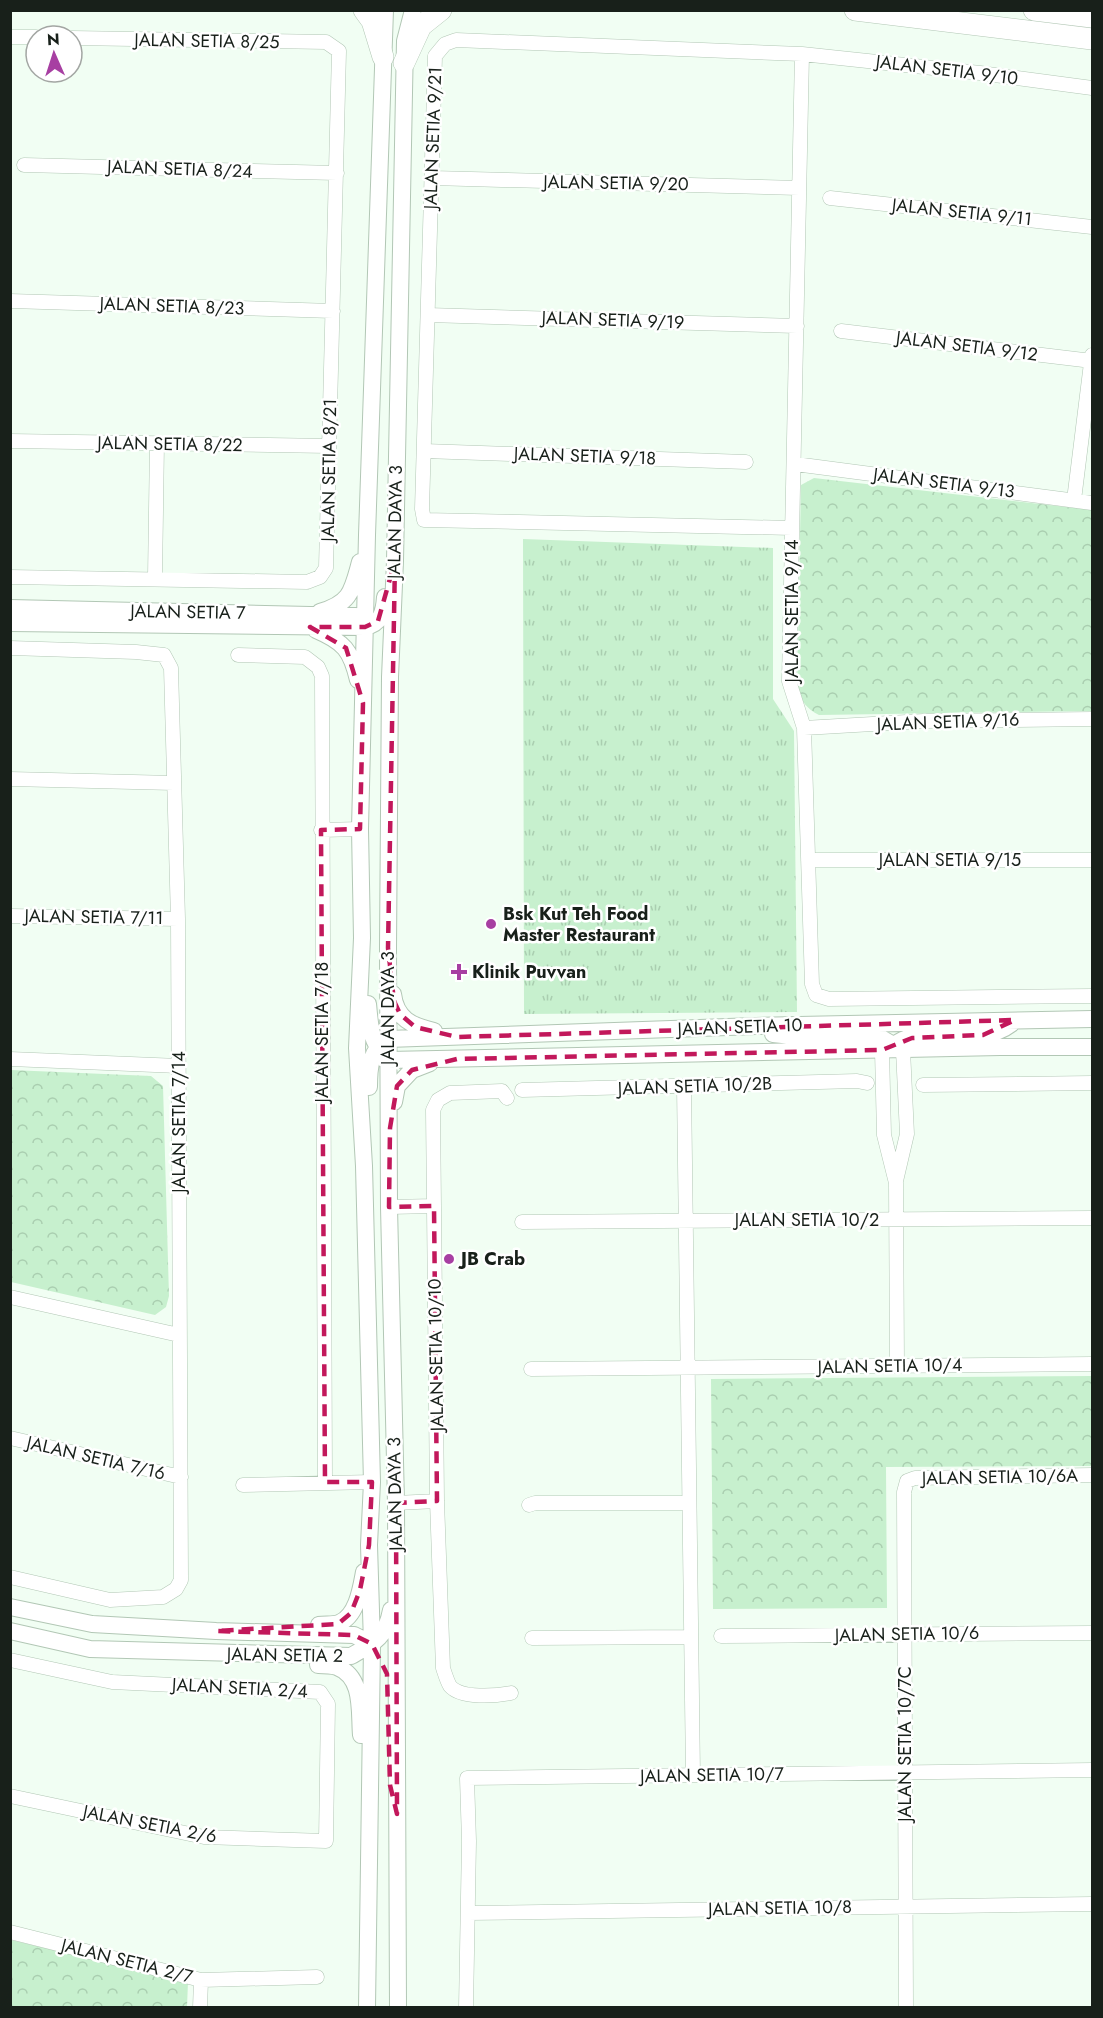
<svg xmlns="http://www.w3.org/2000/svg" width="1103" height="2018" font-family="Jost,sans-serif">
	<defs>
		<pattern id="grass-tufts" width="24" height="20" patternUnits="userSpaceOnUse" patternTransform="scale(1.5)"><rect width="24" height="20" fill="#c7f0ce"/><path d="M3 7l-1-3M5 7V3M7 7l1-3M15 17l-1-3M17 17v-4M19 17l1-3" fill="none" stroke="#aaceb0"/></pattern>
		<pattern id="park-crowns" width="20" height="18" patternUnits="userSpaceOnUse" patternTransform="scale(1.5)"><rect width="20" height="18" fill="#c7f0ce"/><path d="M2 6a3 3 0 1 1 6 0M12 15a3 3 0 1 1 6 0" fill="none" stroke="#aaceb0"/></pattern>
	</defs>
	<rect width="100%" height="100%" fill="#f1fef3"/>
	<!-- grass -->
	<path fill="url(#grass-tufts)" d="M 523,539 L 773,548 L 773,699 L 794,731 L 797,1012 L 524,1014 Z"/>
	<!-- park -->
	<path fill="url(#park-crowns)" d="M 814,478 L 1092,510 L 1092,711 L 819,715 C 807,709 802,702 797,690 L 801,485 Z
		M 11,1070 L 151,1076 L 163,1086 L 169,1296 L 166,1307 L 155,1315 L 11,1282 Z
		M 1092,1376 L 1092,1466 L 886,1467 L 887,1608 L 713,1609 L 711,1379 Z
		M 11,1940 L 188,1982 L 187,2007 L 11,2008 Z"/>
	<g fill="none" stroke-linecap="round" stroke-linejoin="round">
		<!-- minor casing -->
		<g stroke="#b2c7b5" stroke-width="15">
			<path id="minor" d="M 10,37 L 36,37
				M 802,54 L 789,681 L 804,728 L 812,984 L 816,995 L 829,999 L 1092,996
				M 24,165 L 337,173
				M 432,178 L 799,188
				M 830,198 L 1092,227
				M 10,301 L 333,311
				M 428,315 L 797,326
				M 841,331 L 1092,361
				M 10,441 L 329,446
				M 424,451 L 746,462
				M 795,464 L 1092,503
				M 1074,500 L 1092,355
				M 792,528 L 424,520 L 422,509 L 435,56 L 445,44 L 456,40 L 802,54 L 980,73 L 1092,88
				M 10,577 L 307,582 L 320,577 L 326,568 L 339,51 L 326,42 L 72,38
				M 155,578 L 157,443
				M 10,648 L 136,652 L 164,655 L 171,668 L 178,919 L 181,1580 L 176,1589 L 163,1597 L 110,1600 L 10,1577
				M 238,655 L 305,657 L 318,667 L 322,676 L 325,1482
				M 804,728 L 924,721 L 1092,719
				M 10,779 L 174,783
				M 321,830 L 360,829
				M 808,860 L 1092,860
				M 10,916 L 178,919
				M 882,1050 L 884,1135 L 896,1183 L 897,1366
				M 10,1059 L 179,1066
				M 923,1085 L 1092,1083
				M 684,1086 L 693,1775
				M 522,1090 L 857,1081 L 867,1083
				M 507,1098 L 502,1091 L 450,1093 L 438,1100 L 433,1110 L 437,1501 L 443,1668 C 445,1674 447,1681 450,1686 C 461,1699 496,1696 511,1693
				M 896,1181 L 907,1134 L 903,1050
				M 389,1207 L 434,1206
				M 522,1222 L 1092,1218
				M 10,1297 L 179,1335
				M 531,1369 L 1092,1364
				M 10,1438 L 181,1477
				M 243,1485 L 372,1482
				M 396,1503 L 437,1501
				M 529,1505 L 535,1503 L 689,1503
				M 721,1636 L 1092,1633
				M 532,1638 L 691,1637
				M 10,1660 L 112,1682 L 320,1692 L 328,1704 L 326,1841 L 204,1837 L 10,1796
				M 468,1913 L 1092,1904
				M 10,1932 L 201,1980 L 317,1977
				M 200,2008 L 201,1980
				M 466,2008 L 469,1841 L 467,1778 L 1092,1770
				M 906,2008 L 904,1492 L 907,1481 L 915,1478 L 1092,1475"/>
		</g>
		<!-- tertiary casing -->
		<g stroke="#b2c7b5" stroke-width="18">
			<path id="tertiary" d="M 10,608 L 356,616
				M 320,612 C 351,603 352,591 360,562
				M 10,623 L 365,627 C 381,624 384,612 385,597
				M 316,630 C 344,642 351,650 358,680
				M 393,994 C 396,1019 412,1026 434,1031
				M 368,1004 C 370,1023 370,1041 384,1055
				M 773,1034 L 811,1038 L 874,1037 L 881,1038 L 902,1050
				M 388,1039 L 756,1026 L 1092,1019
				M 889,1048 C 894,1045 899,1041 905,1039 C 938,1029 981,1047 1011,1024
				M 388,1060 L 1000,1047 L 1092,1047
				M 369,1087 C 369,1069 370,1049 388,1039
				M 394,1102 L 397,1086 L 412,1070 L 430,1063
				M 10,1607 L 92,1624 L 216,1631 L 354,1635 L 372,1644
				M 319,1625 C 325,1624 334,1625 339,1623 C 357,1616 361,1588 364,1572
				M 10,1631 L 90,1649 L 351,1656 C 374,1643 386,1638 391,1610
				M 318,1665 C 323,1665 331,1665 337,1667 C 364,1677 359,1712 361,1735
				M 367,2008 L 372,1644 L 369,1545 L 372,1482 L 364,1166 L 357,1048 L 362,938 L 360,829 L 367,535 L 385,10
				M 398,2008 L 396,1503 L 389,1207 L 388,948 L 390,677 L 395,561 L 405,41 L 413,10"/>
		</g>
		<!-- primary casing -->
		<g stroke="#b2c7b5" stroke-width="22">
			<path id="primary" d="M 364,10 L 372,21 L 383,57
				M 855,10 L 1092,39
				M 1034,10 L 1092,17
				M 404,63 L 421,26 L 441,10"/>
		</g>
		<!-- minor -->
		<use href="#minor" stroke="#fff" stroke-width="14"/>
		<!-- tertiary -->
		<use href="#tertiary" stroke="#fff" stroke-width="16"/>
		<!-- primary -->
		<use href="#primary" stroke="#fff" stroke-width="21"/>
	</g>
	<!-- marked area -->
	<path fill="none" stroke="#c2185b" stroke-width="4.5" stroke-dasharray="12 8" stroke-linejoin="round" d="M 395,561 L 388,948 L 394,1001 L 400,1014 L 415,1027 L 457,1037 L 1015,1020 L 983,1035 L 912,1038 L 882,1050 L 457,1059 L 412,1070 L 397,1086 L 390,1128 L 389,1207 L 434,1206 L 437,1501 L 396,1503 L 397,1814 L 390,1785 L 387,1674 L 372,1644 L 354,1635 L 216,1631 L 338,1624 L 351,1613 L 360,1590 L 369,1545 L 372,1482 L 325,1482 L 321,830 L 360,829 L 363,703 L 346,648 L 310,627 L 365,627 L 378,621 Z"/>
	<!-- markers -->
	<g fill="#a73fa2" stroke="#fff" stroke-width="2">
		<circle cx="491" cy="924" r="6"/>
		<path d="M456 963h6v6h6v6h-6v6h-6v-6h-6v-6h6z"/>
		<circle cx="449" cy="1259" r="6"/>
	</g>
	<g text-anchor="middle" stroke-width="5" stroke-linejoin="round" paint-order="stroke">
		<!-- street labels -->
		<g font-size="18" fill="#18201a" stroke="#fff">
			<text transform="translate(207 41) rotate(1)" y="6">JALAN SETIA 8/25</text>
			<text transform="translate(947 70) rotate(7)" y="6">JALAN SETIA 9/10</text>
			<text transform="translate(433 138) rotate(-88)" y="6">JALAN SETIA 9/21</text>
			<text transform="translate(180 169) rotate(2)" y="6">JALAN SETIA 8/24</text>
			<text transform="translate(616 183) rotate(1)" y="6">JALAN SETIA 9/20</text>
			<text transform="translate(962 212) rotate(6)" y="6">JALAN SETIA 9/11</text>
			<text transform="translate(172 306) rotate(2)" y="6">JALAN SETIA 8/23</text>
			<text transform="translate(613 320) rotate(2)" y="6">JALAN SETIA 9/19</text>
			<text transform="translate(967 346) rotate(7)" y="6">JALAN SETIA 9/12</text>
			<text transform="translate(170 444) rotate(1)" y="6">JALAN SETIA 8/22</text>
			<text transform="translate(585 456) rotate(2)" y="6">JALAN SETIA 9/18</text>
			<text transform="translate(329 470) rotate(-89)" y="6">JALAN SETIA 8/21</text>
			<text transform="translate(944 483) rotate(7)" y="6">JALAN SETIA 9/13</text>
			<text transform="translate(395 522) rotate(-89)" y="6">JALAN DAYA 3</text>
			<text transform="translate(792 611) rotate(-90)" y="6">JALAN SETIA 9/14</text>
			<text transform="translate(188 612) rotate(1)" y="6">JALAN SETIA 7</text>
			<text transform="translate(948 722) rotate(-2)" y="6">JALAN SETIA 9/16</text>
			<text x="950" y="866">JALAN SETIA 9/15</text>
			<text transform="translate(94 917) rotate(1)" y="6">JALAN SETIA 7/11</text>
			<text transform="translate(388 1008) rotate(-90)" y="6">JALAN DAYA 3</text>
			<text transform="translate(740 1027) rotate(-2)" y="6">JALAN SETIA 10</text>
			<text transform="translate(322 1032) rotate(-90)" y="6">JALAN SETIA 7/18</text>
			<text transform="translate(695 1086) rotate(-2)" y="6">JALAN SETIA 10/2B</text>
			<text transform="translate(179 1122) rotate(-90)" y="6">JALAN SETIA 7/14</text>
			<text x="807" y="1226">JALAN SETIA 10/2</text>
			<text transform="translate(436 1355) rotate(-91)" y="6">JALAN SETIA 10/10</text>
			<text transform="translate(890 1366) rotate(-1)" y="6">JALAN SETIA 10/4</text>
			<text transform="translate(96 1458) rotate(13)" y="6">JALAN SETIA 7/16</text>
			<text transform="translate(1000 1477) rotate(-1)" y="6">JALAN SETIA 10/6A</text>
			<text transform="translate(395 1494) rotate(-91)" y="6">JALAN DAYA 3</text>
			<text transform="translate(907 1634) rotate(-1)" y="6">JALAN SETIA 10/6</text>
			<text transform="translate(285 1655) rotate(1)" y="6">JALAN SETIA 2</text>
			<text transform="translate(240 1688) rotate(3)" y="6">JALAN SETIA 2/4</text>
			<text transform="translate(905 1744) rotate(-90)" y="6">JALAN SETIA 10/7C</text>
			<text transform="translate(712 1775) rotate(-1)" y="6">JALAN SETIA 10/7</text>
			<text transform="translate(150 1824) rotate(11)" y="6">JALAN SETIA 2/6</text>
			<text transform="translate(780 1908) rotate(-1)" y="6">JALAN SETIA 10/8</text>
			<text transform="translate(127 1961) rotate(14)" y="6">JALAN SETIA 2/7</text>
		</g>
		<!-- poi labels -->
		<g font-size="18" font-weight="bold" fill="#18201a" stroke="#fff" text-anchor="start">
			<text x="503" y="920">Bsk Kut Teh Food<tspan x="503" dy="21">Master Restaurant</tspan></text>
			<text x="472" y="978">Klinik Puvvan</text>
			<text x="461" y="1265">JB Crab</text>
		</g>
	</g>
	<!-- border -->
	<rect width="1103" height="2018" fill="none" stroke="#18201a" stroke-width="24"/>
	<!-- north arrow -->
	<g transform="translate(54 54) rotate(357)"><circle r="28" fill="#ffffff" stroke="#a3a6a3" stroke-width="1.5"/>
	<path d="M0-4.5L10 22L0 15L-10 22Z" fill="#a73fa2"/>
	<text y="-9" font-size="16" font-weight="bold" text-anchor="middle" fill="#18201a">N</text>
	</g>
</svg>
